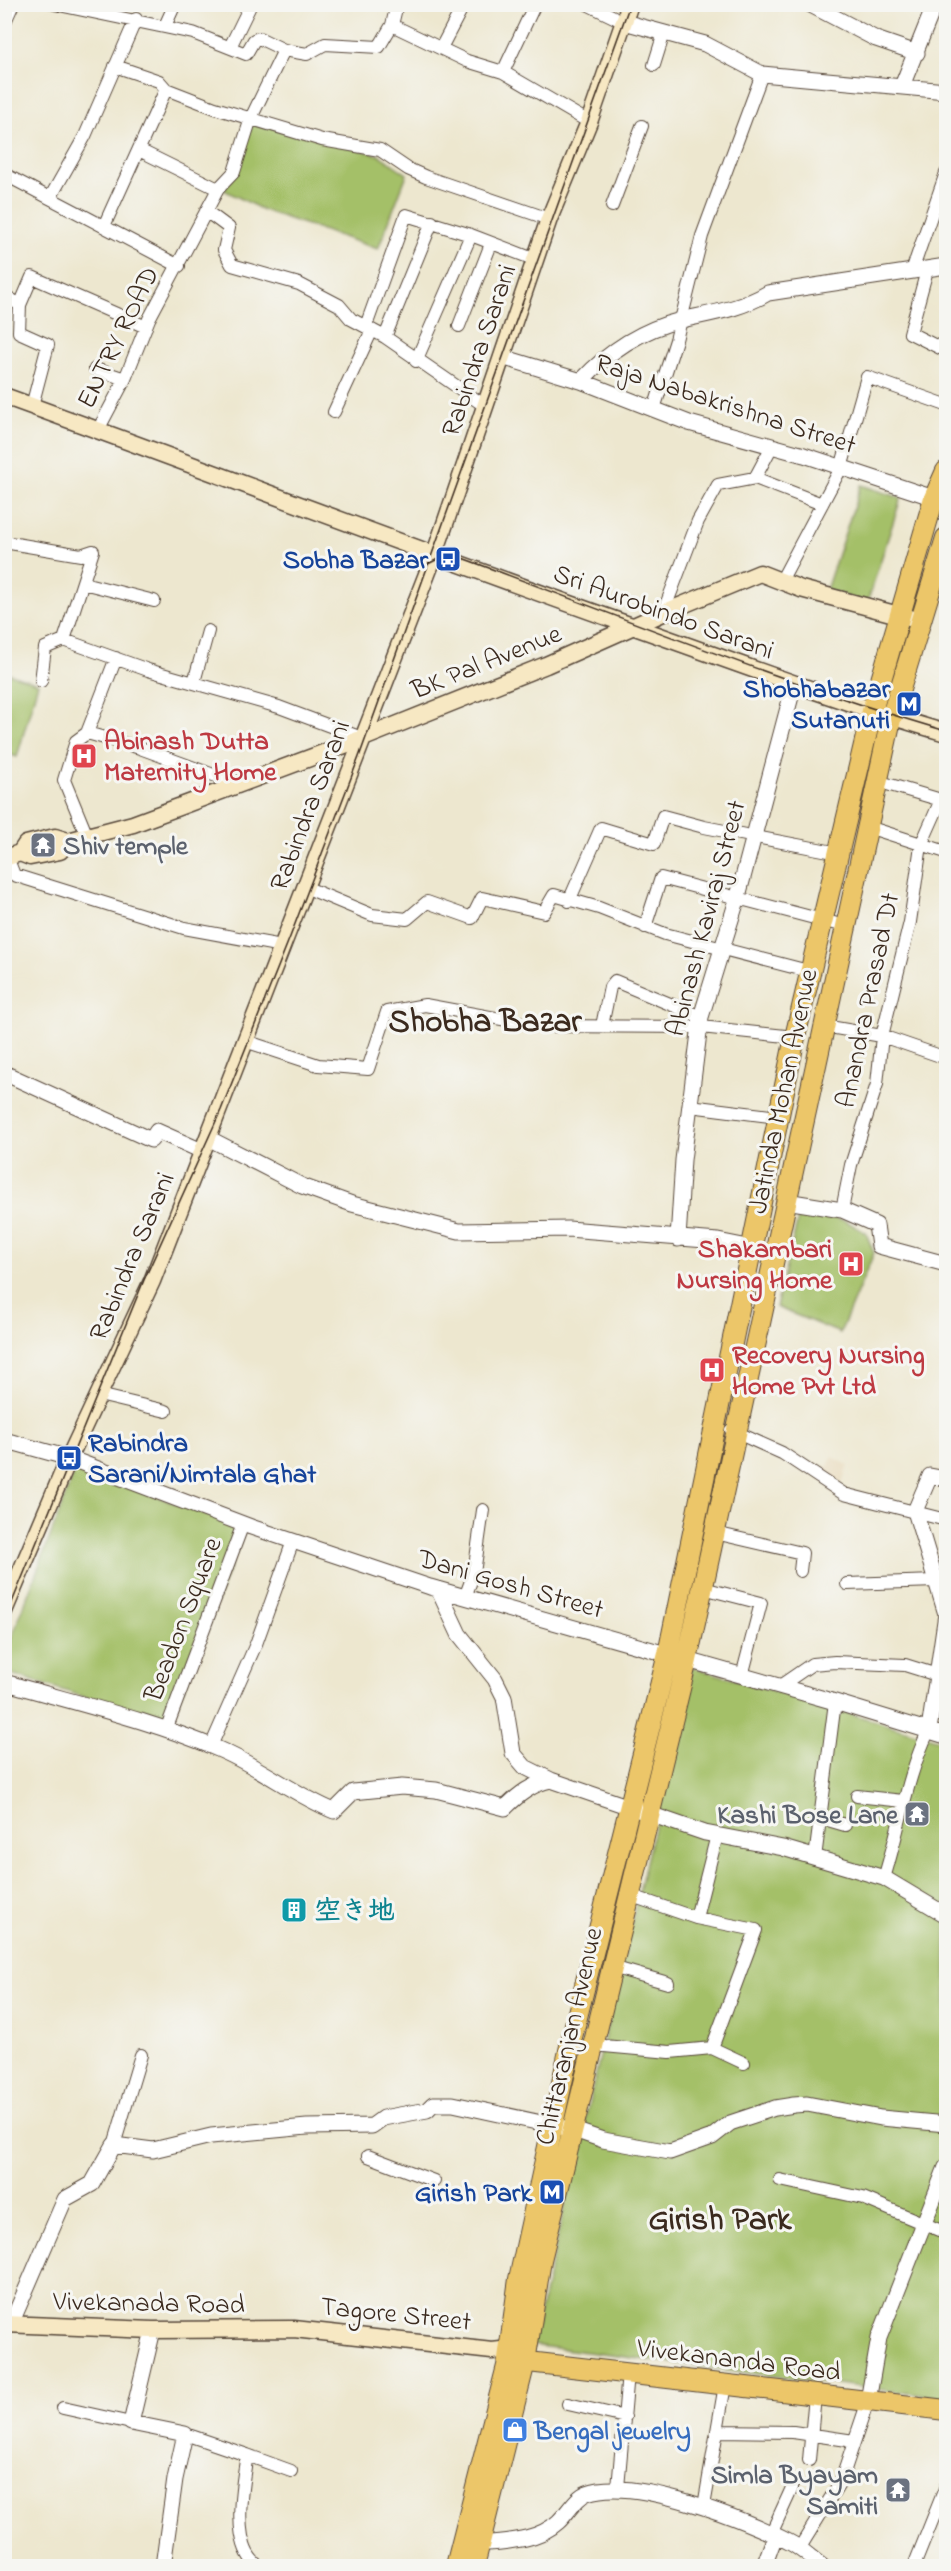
<svg xmlns="http://www.w3.org/2000/svg" width="951" height="2571" font-family="'Indie Flower','LXGW WenKai TC','Klee One',sans-serif">
	<rect width="100%" height="100%" fill="#f6f6f2"/>
	<filter id="ink" filterUnits="userSpaceOnUse"><feTurbulence type="fractalNoise" baseFrequency=".0167" numOctaves="2"/><feDisplacementMap in="SourceGraphic" scale="12" xChannelSelector="R" yChannelSelector="G"/><feConvolveMatrix kernelMatrix="1 2 1 2 8 2 1 2 1" color-interpolation-filters="sRGB"/></filter>
	<filter id="wash" filterUnits="userSpaceOnUse"><feTurbulence type="fractalNoise" baseFrequency=".008" numOctaves="4" result="noise"/><feDisplacementMap in="SourceGraphic" scale="24" xChannelSelector="R" yChannelSelector="G"/><feGaussianBlur stdDeviation="1.35" result="paint"/><feColorMatrix in="noise" values="0 0 0 0 0 0 0 0 0 0 0 0 0 0 0 0 0 1.4 0 .05"/><feComposite in="paint" operator="in"/></filter>
	<g filter="url(#wash)">
		<rect width="100%" height="100%" fill="#ede7cf"/>
		<!-- built -->
		<path fill="#e8d9ba" d="M 833,1457 L 848,1465 L 841,1486 L 818,1474 L 823,1465 L 827,1467 Z"/>
		<!-- green -->
		<path fill="#a4c067" stroke="#707542" stroke-width="1.5" d="M 253,121 L 379,155 L 407,174 L 378,249 L 263,210 L 224,190 Z
			M 861,485 L 901,498 L 867,603 L 826,590 Z
			M 4,672 L 38,683 L 17,757 L 5,753 Z
			M 800,1211 L 846,1221 L 866,1233 L 874,1253 L 840,1333 L 776,1307 Z
			M 76,1468 L 245,1528 L 170,1724 L 5,1672 L 4,1658 Z
			M 692,1667 L 946,1742 L 946,2398 L 532,2345 Z"/>
	</g>
	<g filter="url(#ink)">
		<g fill="none" stroke-linecap="round" stroke-linejoin="round">
			<!-- minor casing -->
			<g stroke="#564639" stroke-width="14">
				<path id="minor" d="M 54,4 L 193,33 L 246,54 L 254,40 L 259,38 L 284,50 L 307,54 L 325,44 L 379,47 L 392,25 L 467,61 L 503,72 L 589,122
					M 587,4 L 624,22
					M 4,24 L 13,4
					M 392,25 L 397,4
					M 165,26 L 175,4
					M 230,47 L 251,4
					M 441,48 L 464,4
					M 654,65 L 664,33
					M 115,66 L 159,81 L 166,89 L 215,108 L 322,140 L 380,150 L 408,169 L 426,177 L 549,219
					M 503,72 L 535,4
					M 139,150 L 218,189
					M 4,174 L 179,266
					M 50,198 L 85,136 L 136,19
					M 612,206 L 642,126
					M 206,211 L 229,228 L 224,250 L 232,265 L 299,284 L 339,305 L 351,319 L 385,337 L 485,406
					M 104,226 L 166,89
					M 927,270 L 910,333 L 946,351
					M 912,271 L 946,173
					M 4,295 L 20,305 L 32,277 L 146,327
					M 20,305 L 19,332 L 48,345 L 32,406
					M 366,326 L 406,215 L 471,235 L 536,260
					M 459,326 L 491,244
					M 385,337 L 432,222
					M 416,361 L 471,235
					M 95,369 L 125,379
					M 654,409 L 676,340 L 702,236 L 762,74
					M 334,412 L 372,330
					M 98,430 L 125,379 L 149,319 L 218,189 L 234,172 L 251,118 L 284,50
					M 755,478 L 822,504
					M 4,542 L 81,555 L 93,551
					M 781,581 L 841,468 L 867,377 L 946,405
					M 83,583 L 154,601
					M 663,613 L 698,521 L 718,485 L 755,478 L 772,446
					M 64,640 L 93,551
					M 41,681 L 45,648 L 64,640 L 148,670 L 279,707 L 362,738
					M 194,682 L 208,631
					M 87,733 L 140,748 L 238,784
					M 868,827 L 946,852
					M 87,836 L 64,780 L 76,741 L 87,733 L 116,658
					M 7,857 L 14,875 L 184,928 L 282,946
					M 305,887 L 372,915 L 407,919 L 427,902 L 472,918 L 482,898 L 544,912 L 554,895 L 599,908 L 665,934 L 812,972
					M 569,901 L 601,828 L 654,844 L 663,816 L 704,827 L 839,853
					M 645,927 L 661,878 L 845,926
					M 602,1026 L 610,987 L 615,981 L 701,1017
					M 824,1026 L 882,1036 L 946,1058
					M 245,1041 L 318,1065 L 368,1069 L 387,1012 L 425,1005 L 539,1026 L 701,1027 L 795,1037
					M 690,1106 L 778,1117
					M 842,1210 L 851,1165 L 877,1084 L 882,1036 L 910,922 L 921,845 L 941,800 L 877,781
					M 99,1395 L 166,1411
					M 731,1430 L 782,1453 L 844,1494 L 946,1520
					M 715,1533 L 802,1553 L 800,1571
					M 847,1584 L 936,1581
					M 703,1588 L 761,1603 L 742,1676
					M 465,1597 L 474,1573 L 483,1510
					M 780,1686 L 812,1664 L 835,1662 L 905,1665 L 937,1675
					M 166,1730 L 243,1524
					M 211,1746 L 256,1644 L 293,1541
					M 857,1796 L 903,1801
					M 821,1818 L 845,1825
					M 815,1858 L 835,1702
					M 884,1878 C 900,1828 906,1777 929,1730
					M 629,1895 L 696,1918 L 756,1930 L 712,2048 L 744,2063
					M 696,1918 L 717,1835
					M 612,1967 L 668,1983
					M 593,2045 L 670,2052 L 712,2048
					M 114,2145 L 141,2055
					M 368,2156 L 434,2181
					M 780,2180 L 863,2198 L 946,2233
					M 568,2404 L 625,2417
					M 63,2408 L 131,2423
					M 718,2431 L 793,2432 L 854,2441
					M 185,2434 L 247,2455 C 242,2484 230,2548 259,2566
					M 247,2455 L 291,2471
					M 809,2460 L 815,2395
					M 618,2488 L 628,2373
					M 704,2506 L 725,2385
					M 771,2534 L 792,2488
					M 799,2549 L 841,2481 L 868,2401
					M 914,2566 L 946,2486"/>
			</g>
			<!-- tertiary casing -->
			<g stroke="#564639" stroke-width="17">
				<path id="tertiary" d="M 809,4 L 876,39 L 917,53
					M 624,22 L 705,44 L 762,74 L 946,91
					M 902,86 L 935,4
					M 502,357 L 581,381 L 689,423 L 804,455 L 934,498
					M 581,381 C 609,351 640,330 681,320 C 712,313 741,309 768,293 L 946,266
					M 4,1073 L 151,1140 L 157,1131 L 202,1151
					M 208,1138 L 302,1186 L 352,1204 L 459,1231 L 568,1229 L 718,1241 L 753,1248
					M 786,1201 L 842,1210 L 876,1225 L 879,1246 L 946,1264
					M 678,1239 L 683,1160 L 701,1017 L 737,900 L 794,685
					M 4,1440 L 69,1458 L 251,1527 L 430,1587 L 835,1702 L 946,1736
					M 438,1589 L 459,1634 L 495,1679 L 504,1697 L 513,1753 L 525,1767 L 551,1780
					M 4,1682 C 75,1703 150,1720 218,1749 C 259,1766 293,1794 334,1811 L 353,1792 L 402,1787 L 436,1790 L 505,1808 C 519,1794 532,1784 551,1780 L 705,1833 L 783,1848 L 884,1878 L 946,1915
					M 929,1730 L 946,1614 L 915,1511 L 930,1476 L 946,1479
					M 11,2324 L 65,2199 L 92,2184 L 114,2145 L 153,2150 L 211,2136 L 307,2127 L 372,2126 L 383,2118 L 427,2110 L 433,2104 L 453,2104 L 574,2130 L 603,2140 L 670,2152 L 712,2137 L 730,2123 L 775,2108 L 794,2105 L 807,2104 L 881,2118 L 946,2124
					M 153,2330 L 131,2423 L 185,2434 L 175,2479 L 163,2566
					M 868,2401 L 879,2338 L 946,2167
					M 480,2544 C 508,2541 537,2541 558,2522 C 567,2514 576,2497 587,2493 C 634,2476 745,2519 789,2542 C 801,2548 811,2558 822,2566
					M 764,2566 L 775,2536"/>
			</g>
			<!-- secondary casing -->
			<g stroke="#564639" stroke-width="19">
				<path id="secondary" d="M 4,396 C 214,472 422,552 632,626 C 737,663 840,702 946,733
					M 20,853 L 26,844 L 55,837 L 68,841
					M 4,858 L 20,853 L 30,857 L 60,851 L 68,841 L 133,824 L 366,737 L 546,665 L 663,613 L 760,573 L 801,589 L 921,621
					M 4,1611 L 69,1458 L 152,1281 L 434,556 L 549,219 L 589,122 L 630,4
					M 4,2324 L 153,2330 L 294,2329 L 492,2351 L 510,2349"/>
			</g>
			<!-- primary casing -->
			<g stroke="#564639" stroke-width="22">
				<path id="primary" d="M 511,2360 L 946,2410
					M 456,2566 L 507,2366 L 519,2279 L 572,2037 L 668,1654 L 795,1037 L 872,711 L 934,498 L 946,471
					M 474,2566 L 525,2362 L 541,2260 L 687,1660 L 891,719 L 946,538"/>
			</g>
			<!-- minor -->
			<use href="#minor" stroke="#fff" stroke-width="12"/>
			<!-- tertiary -->
			<use href="#tertiary" stroke="#fff" stroke-width="15"/>
			<!-- secondary -->
			<use href="#secondary" stroke="#f7e8c3" stroke-width="16"/>
			<!-- primary -->
			<use href="#primary" stroke="#ecc669" stroke-width="20"/>
			<!-- tram -->
			<path stroke="#3b2a1e" stroke-width="1.5" d="M 424,566 L 444,556 L 462,558 C 623,617 781,683 946,731
				M 4,1622 L 144,1280 L 221,1110 L 290,937 L 359,757 L 630,4"/>
		</g>
	</g>
	<!-- icons -->
	<defs>
		<g id="bus-square" transform="scale(1.35)"><rect x="-9" y="-9" width="18" height="18" rx="4" fill="#1a4fb4" stroke="#f6f6f2"/><path d="M-5-6H5V4H4V6H2V4H-2V6H-4V4H-5ZM-3.5-4V0h7V-4ZM-3.5 1.2v1.5H-2V1.2ZM2 1.2v1.5H3.5V1.2Z" fill="#fff"/></g>
		<g id="metro-square" transform="scale(1.35)"><rect x="-9" y="-9" width="18" height="18" rx="4" fill="#1a4fb4" stroke="#f6f6f2"/><path d="M-5.5 5V-5H-3L0 0L3-5H5.5V5H3V-.5L0 4L-3-.5V5Z" fill="#fff"/></g>
		<g id="hospital-square" transform="scale(1.35)"><rect x="-9" y="-9" width="18" height="18" rx="4" fill="#e0444e" stroke="#f6f6f2"/><path d="M-5-5h3v3.5h4V-5h3V5h-3V1.5h-4V5h-3Z" fill="#fff"/></g>
		<g id="temple-square" transform="scale(1.35)"><rect x="-9" y="-9" width="18" height="18" rx="4" fill="#6b7280" stroke="#f6f6f2"/><path d="M0-6L5-2H3V0L6.5 2.5H4V6H1.5V3h-3V6H-4V2.5H-6.5L-3 0V-2H-5Z" fill="#fff"/></g>
		<g id="building-square" transform="scale(1.35)"><rect x="-9" y="-9" width="18" height="18" rx="4" fill="#0f9aa8" stroke="#f6f6f2"/><path d="M-4-6H4V6H1V3H-1V6H-4ZM-2.5-4.3h1.7v1.8h-1.7ZM.8-4.3h1.7v1.8H.8ZM-2.5-1h1.7V.8h-1.7ZM.8-1h1.7V.8H.8Z" fill="#fff"/></g>
		<g id="shop-square" transform="scale(1.35)"><rect x="-9" y="-9" width="18" height="18" rx="4" fill="#3f7fe0" stroke="#f6f6f2"/><path d="M-5-2.5h2.3a2.7 3.5 0 0 1 5.4 0H5L5.5 6h-11ZM-1.5-2.5h3a1.5 2.3 0 0 0-3 0Z" fill="#fff"/></g>
	</defs>
	<g fill-rule="evenodd">
		<use href="#bus-square" x="448" y="559"/>
		<use href="#metro-square" x="909" y="704"/>
		<use href="#hospital-square" x="84" y="756"/>
		<use href="#temple-square" x="43" y="845"/>
		<use href="#hospital-square" x="851" y="1264"/>
		<use href="#hospital-square" x="712" y="1370"/>
		<use href="#bus-square" x="69" y="1458"/>
		<use href="#temple-square" x="917" y="1814"/>
		<use href="#building-square" x="294" y="1910"/>
		<use href="#metro-square" x="552" y="2192"/>
		<use href="#shop-square" x="515" y="2430"/>
		<use href="#temple-square" x="898" y="2490"/>
	</g>
	<g text-anchor="middle" stroke-width="6" stroke-linejoin="round" paint-order="stroke">
		<!-- street labels -->
		<g font-size="27" fill="#3b2a1e" stroke="#f6f6f2">
			<text transform="translate(117 337) rotate(-64)" y="9">ENTRY ROAD</text>
			<text transform="translate(478 350) rotate(-71)" y="9">Rabindra Sarani</text>
			<text transform="translate(726 403) rotate(18)" y="9">Raja Nabakrishna Street</text>
			<text transform="translate(664 611) rotate(20)" y="9">Sri Aurobindo Sarani</text>
			<text transform="translate(486 661) rotate(-22)" y="9">BK Pal Avenue</text>
			<text transform="translate(309 805) rotate(-69)" y="9">Rabindra Sarani</text>
			<text transform="translate(705 918) rotate(-75)" y="9">Abinash Kaviraj Street</text>
			<text transform="translate(867 1000) rotate(-78)" y="9">Anandra Prasad Dt</text>
			<text transform="translate(782 1091) rotate(-78)" y="9">Jatinda Mohan Avenue</text>
			<text transform="translate(131 1256) rotate(-67)" y="9">Rabindra Sarani</text>
			<text transform="translate(511 1583) rotate(16)" y="9">Dani Gosh Street</text>
			<text transform="translate(182 1619) rotate(-69)" y="9">Beadon Square</text>
			<text transform="translate(568 2036) rotate(-77)" y="9">Chittaranjan Avenue</text>
			<text transform="translate(149 2302) rotate(1)" y="9">Vivekanada Road</text>
			<text transform="translate(396 2313) rotate(6)" y="9">Tagore Street</text>
			<text transform="translate(739 2359) rotate(7)" y="9">Vivekananda Road</text>
		</g>
		<!-- transit labels -->
		<g font-size="27" font-weight="bold" fill="#164399" stroke="#f6f6f2" text-anchor="end">
			<text x="428" y="568">Sobha Bazar</text>
			<text x="890" y="697">Shobhabazar<tspan x="890" dy="31">Sutanuti</tspan></text>
			<text x="88" y="1451" text-anchor="start">Rabindra<tspan x="88" dy="31">Sarani/Nimtala Ghat</tspan></text>
			<text x="532" y="2201">Girish Park</text>
		</g>
		<!-- health labels -->
		<g font-size="27" font-weight="bold" fill="#be3a42" stroke="#f6f6f2" text-anchor="start">
			<text x="104" y="749">Abinash Dutta<tspan x="104" dy="31">Maternity Home</tspan></text>
			<text x="832" y="1257" text-anchor="end">Shakambari<tspan x="832" dy="31">Nursing Home</tspan></text>
			<text x="732" y="1363">Recovery Nursing<tspan x="732" dy="31">Home Pvt Ltd</tspan></text>
		</g>
		<!-- worship labels -->
		<g font-size="27" font-weight="bold" fill="#5b616d" stroke="#f6f6f2" text-anchor="end">
			<text x="63" y="854" text-anchor="start">Shiv temple</text>
			<text x="898" y="1823">Kashi Bose Lane</text>
			<text x="878" y="2483">Simla Byayam<tspan x="878" dy="31">Samiti</tspan></text>
		</g>
		<!-- culture labels -->
		<g font-size="27" font-weight="bold" fill="#0d838f" stroke="#f6f6f2" text-anchor="start">
			<text x="314" y="1919">空き地</text>
		</g>
		<!-- shop labels -->
		<g font-size="27" font-weight="bold" fill="#366cbe" stroke="#f6f6f2" text-anchor="start">
			<text x="534" y="2439">Bengal jewelry</text>
		</g>
		<!-- district labels -->
		<g font-size="33" font-weight="bold" fill="#3b2a1e" stroke="#f6f6f2">
			<text x="485" y="1031">Shobha Bazar</text>
			<text x="720" y="2229">Girish Park</text>
		</g>
	</g>
	<!-- margin -->
	<rect width="951" height="2571" fill="none" stroke="#f6f6f2" stroke-width="24"/>
</svg>
